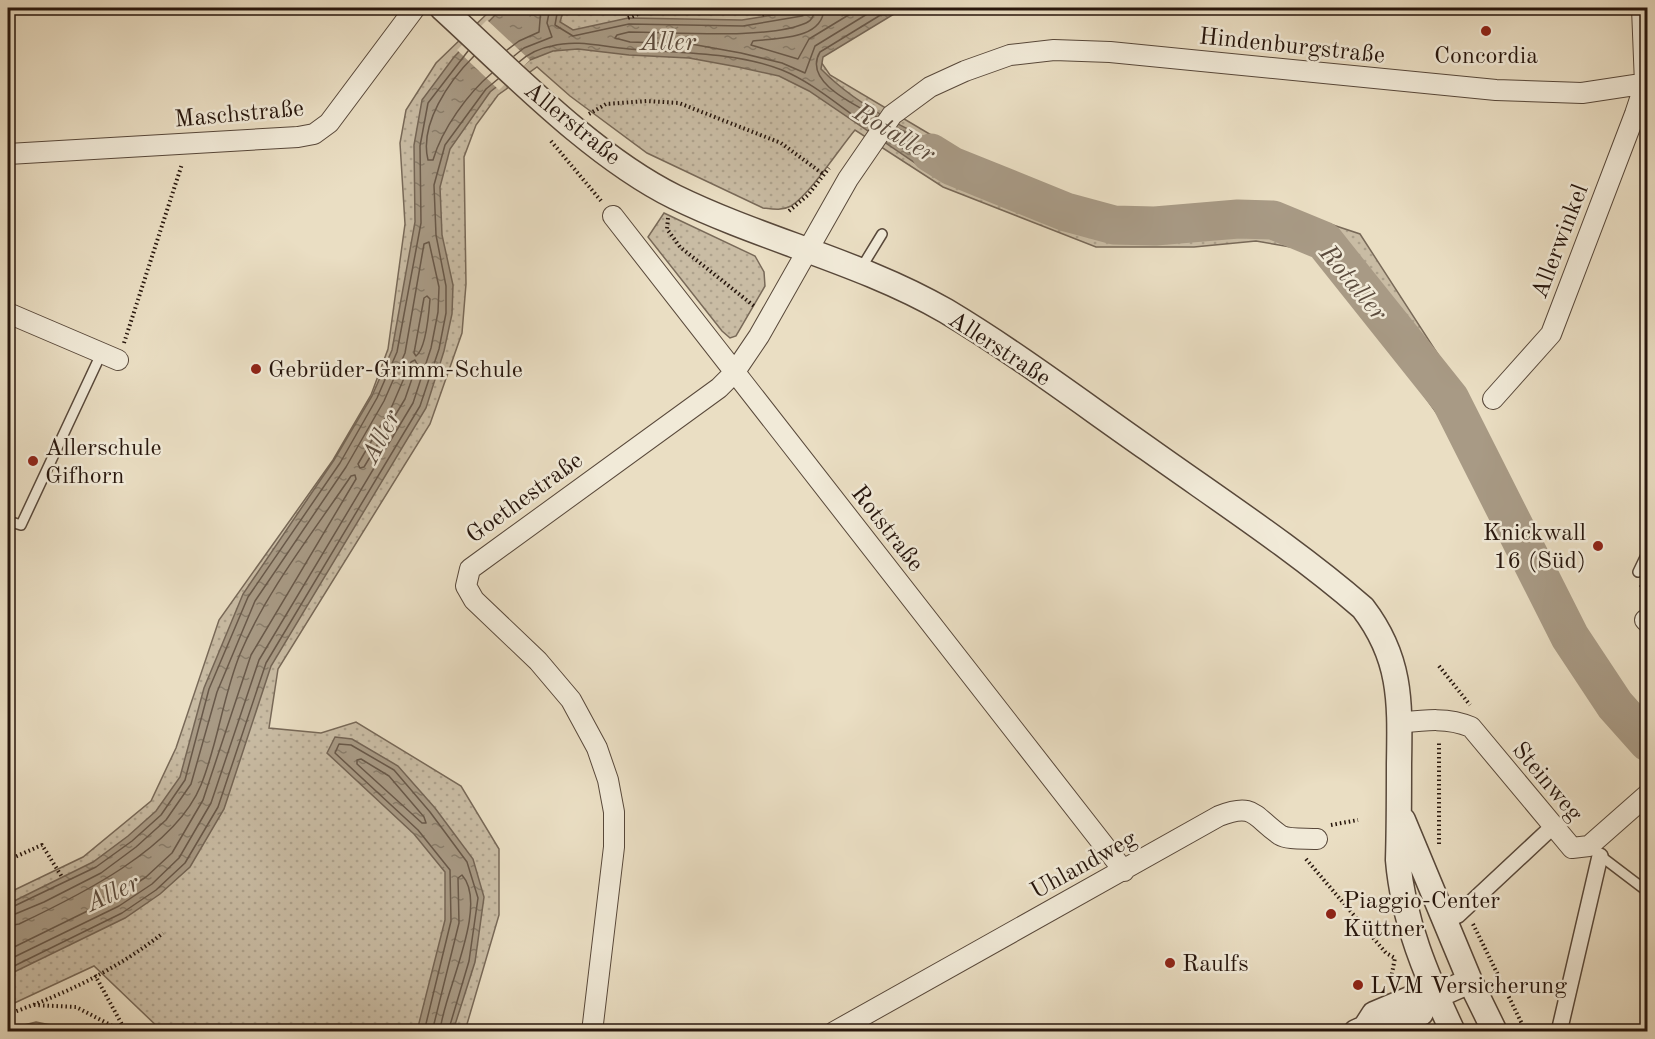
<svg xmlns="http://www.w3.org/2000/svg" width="1655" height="1039" font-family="'Old Standard TT',serif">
	<defs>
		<pattern id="green-dots" width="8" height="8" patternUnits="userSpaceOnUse" patternTransform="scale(1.5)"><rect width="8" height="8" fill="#c9bca4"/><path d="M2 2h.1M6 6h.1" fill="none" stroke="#ada18c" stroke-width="1.8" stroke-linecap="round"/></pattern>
		<pattern id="water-ripples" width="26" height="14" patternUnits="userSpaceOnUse" patternTransform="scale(1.5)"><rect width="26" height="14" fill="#a89a85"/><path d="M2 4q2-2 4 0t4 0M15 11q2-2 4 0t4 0" fill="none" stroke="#897d6b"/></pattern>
	</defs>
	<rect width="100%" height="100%" fill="#eadec3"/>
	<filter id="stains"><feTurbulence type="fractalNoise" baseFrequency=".00333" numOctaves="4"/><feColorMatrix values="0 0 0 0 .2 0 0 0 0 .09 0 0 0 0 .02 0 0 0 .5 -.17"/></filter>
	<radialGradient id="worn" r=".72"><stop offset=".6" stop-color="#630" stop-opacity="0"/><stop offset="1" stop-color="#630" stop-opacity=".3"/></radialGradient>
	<!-- green -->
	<path fill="url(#green-dots)" stroke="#786958" stroke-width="1.5" d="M 493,8 L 561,18 L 564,8 L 816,8 L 787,13 L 830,75 L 948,145 L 1057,193 L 1115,213 L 1259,207 L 1303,215 L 1360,234 L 1478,416 L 1542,546 L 1582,641 L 1647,729 L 1647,764 L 1609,725 L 1561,653 L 1445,425 L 1340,277 L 1308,250 L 1256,241 L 1194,247 L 1096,247 L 943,187 L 855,130 C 839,149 810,194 791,206 C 782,211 772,209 763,208 L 647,153 L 570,96 L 537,67 L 498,95 L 476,125 L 464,157 L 466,284 L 462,333 L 430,424 L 278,669 L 269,728 L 321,733 L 356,722 L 461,786 L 499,849 L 499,915 L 465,1031 L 162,1031 L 94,966 L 8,1006 L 8,893 L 83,857 L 151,801 L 176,748 L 219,620 L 333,460 L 371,395 L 388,349 L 405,224 L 400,143 L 406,110 L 436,63 Z
		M 664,213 L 755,256 L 764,272 L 765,286 L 736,336 L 730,338 L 722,331 L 648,237 Z
		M 36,1022 L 75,1030 L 80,1031 L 8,1031 L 12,1028 Z"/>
	<!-- water -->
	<path fill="url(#water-ripples)" stroke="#746555" stroke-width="1.5" d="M 502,8 L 564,8 L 560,22 L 573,30 L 628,18 L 742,20 L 816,8 L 904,8 L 823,57 L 821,69 C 864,113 927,139 983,163 L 975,191 L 930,173 L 809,91 L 779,76 L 738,67 L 689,58 L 629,55 L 578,49 L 553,51 L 530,60 L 490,92 L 450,149 L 440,187 L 442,235 L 453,285 L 452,314 L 444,351 L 426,408 L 271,666 L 224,809 L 190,867 L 160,894 L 125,918 L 8,975 L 8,904 L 93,862 L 128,836 L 156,811 L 180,777 L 204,688 L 243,594 L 334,460 L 372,396 L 392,350 L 415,222 L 414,145 L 422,100 L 454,57 Z
		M 335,737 L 352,739 L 398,766 L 435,808 L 473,859 L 484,897 L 475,962 L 453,1031 L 417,1031 L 445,920 L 445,872 L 414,834 L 327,753 Z"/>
	<!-- pier -->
	<path fill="#eadec3" d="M 487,20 L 530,60 L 499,90 L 457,50 Z"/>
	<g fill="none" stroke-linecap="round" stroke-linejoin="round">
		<!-- shore -->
		<path stroke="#685849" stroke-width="1.5" d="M 558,8 L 555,25 L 573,36 L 629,24 L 743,26 L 802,16 L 807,8
			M 815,8 C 814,14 813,20 806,23 C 768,40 674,32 629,32 L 617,35 L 615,38 L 630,42 L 691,44 L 741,53 L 782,63 L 805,73 L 815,46 L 877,8
			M 824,8 C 823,40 777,38 753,41 L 751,45 L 798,59 L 809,39 L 860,8
			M 507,50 L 519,41 L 539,32 L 541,8
			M 474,56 C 449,81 419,124 428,160 L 433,160 C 442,129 468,93 492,73
			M 514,56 L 524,48 L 552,37 L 547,23 L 550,8
			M 519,62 C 528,54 540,48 552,46 C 577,39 603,47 629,49 C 676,53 737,52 782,70 C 814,83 841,108 870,127
			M 877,117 C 856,105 802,82 820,52 L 892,8
			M 889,139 L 933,168 L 968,182 L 971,181 L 974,165 L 933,148 L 897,128
			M 427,296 L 430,299 C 429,312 426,349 416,356 L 414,353 L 424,298 Z
			M 415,360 L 417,364 L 405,399 L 364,467 L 360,468 L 358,464 L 392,406 L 411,362 Z
			M 361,759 L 389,776 L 424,817 L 426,823 L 422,823 L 357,764 L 357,760 Z
			M 8,909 L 96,867 L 132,841 L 161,815 L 185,780 L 209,689 L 248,597 L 340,463 L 377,398 L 397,352 L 421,223 L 420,146 L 428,103 L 468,51
			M 8,917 L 44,902 L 101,873 L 136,847 L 166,820 L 191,784 L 217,692 L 255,601 L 346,467 L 384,401 L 405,353 L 424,244 L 429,242 L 439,287 L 438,312 L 431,348 L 413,403 L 259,660 L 211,803 L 179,858 L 152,884 L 119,906 L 8,960
			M 8,926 L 19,924 C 78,896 175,849 201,785 C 218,743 223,696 240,654 C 267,590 312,534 351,476 L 355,475 L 356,479 L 251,655 L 203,800 L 172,853 L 146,877 L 114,898 L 8,950
			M 8,969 L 122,913 L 156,890 L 185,863 L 218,807 L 266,663 L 420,406 L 439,349 L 446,313 L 446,286 L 436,235 L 434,185 L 445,145 L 486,89 L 498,79
			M 424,1032 L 451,921 L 450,870 L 418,830 L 335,753 L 339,744 L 351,745 L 394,770 L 430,812 L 467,862 L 478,898 L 469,961 L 448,1032
			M 432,1032 L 459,923 L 458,878 L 462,875 C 490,906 442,996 440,1032"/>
		<!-- river -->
		<path stroke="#a89a85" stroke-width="39" d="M 931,153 L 952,166 L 1066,212 L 1114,225 L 1155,226 L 1238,219 L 1273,220 L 1324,241 L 1450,399 L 1570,637 L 1615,705 L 1648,742"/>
		<!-- service casing -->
		<g stroke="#58483a" stroke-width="12">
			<path id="service" d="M 860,270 L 882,234
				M 8,521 L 21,525 L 101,354
				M 1638,572 L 1648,551
				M 1598,854 L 1648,892"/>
		</g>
		<!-- pedestrian casing -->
		<g stroke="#58483a" stroke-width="18">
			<path id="pedestrian" d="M 1445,921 L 1458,915 L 1548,831
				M 1559,1032 L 1600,856"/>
		</g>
		<!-- minor casing -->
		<g stroke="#58483a" stroke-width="22">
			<path id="minor" d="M 8,154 L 298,137 L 314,134 L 329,123 L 415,8
				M 613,216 L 1124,871
				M 8,313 L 118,360
				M 1493,399 L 1551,334 L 1635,114 L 1645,84 L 1642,8
				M 1645,620 L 1648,623
				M 1400,723 C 1425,720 1448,717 1471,727 L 1572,848 L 1589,846 L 1648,794
				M 592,1032 L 614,847 L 614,812 L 608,780 L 597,748 L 571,700 L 538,661 L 474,600 L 466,586 L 470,569 L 719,388 L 734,373 L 759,336 L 848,179 L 892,115 L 930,87 L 965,71 L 1010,55 L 1054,50 L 1110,52 L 1496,90 L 1582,93 L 1648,83
				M 834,1032 L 1219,816 C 1255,802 1254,817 1280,835 C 1288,840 1307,838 1317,839"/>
		</g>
		<!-- tertiary casing -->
		<g stroke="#58483a" stroke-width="27">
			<path id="tertiary" d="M 442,8 C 510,70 592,156 675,197 C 763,240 861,262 946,311 C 1016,353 1082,403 1148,449 C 1221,501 1296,550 1363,608 C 1402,659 1400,703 1399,764 C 1399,796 1399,828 1398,860 C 1403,921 1427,977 1453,1032
				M 1403,820 L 1470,981 L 1495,1032
				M 1365,1028 L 1374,1014 L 1419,995 L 1436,996 L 1470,981
				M 1356,1032 L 1365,1028 L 1380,1030 L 1421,1013"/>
		</g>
		<!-- path -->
		<path stroke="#27160d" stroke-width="4" stroke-dasharray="1.5 3" stroke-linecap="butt" d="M 751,8 L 767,16
			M 628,18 L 653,8
			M 589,114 L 606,104 L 647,101 L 679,103 L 781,143 L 823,174
			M 551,141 L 602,202
			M 789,211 L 808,195 L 829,168
			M 668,218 L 667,229 L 680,247 L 754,306
			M 124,343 L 182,164
			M 1641,585 L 1645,601
			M 1439,666 L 1470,705
			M 1331,825 L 1358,820
			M 1439,844 L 1439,741
			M 1306,859 L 1386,953 L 1395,958
			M 8,860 L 42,845 L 62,877
			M 1473,924 L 1526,1032
			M 95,975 L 126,1032
			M 1390,983 L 1395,958
			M 34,1005 L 76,1007 L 124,1032
			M 8,1014 C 61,996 118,969 163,933
			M 1319,1032 L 1335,1025"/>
		<!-- service -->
		<use href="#service" stroke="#f1ead8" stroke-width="9"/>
		<!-- pedestrian -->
		<use href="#pedestrian" stroke="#f1ead8" stroke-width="15"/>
		<!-- minor -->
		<use href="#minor" stroke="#f1ead8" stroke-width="20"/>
		<!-- tertiary -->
		<use href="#tertiary" stroke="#f1ead8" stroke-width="24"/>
	</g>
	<!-- markers -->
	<g fill="#8f2418" stroke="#f1ead8" stroke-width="2">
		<circle cx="1486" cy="31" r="6"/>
		<circle cx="256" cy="369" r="6"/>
		<circle cx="33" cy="461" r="6"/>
		<circle cx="1598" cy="546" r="6"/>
		<circle cx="1331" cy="914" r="6"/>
		<circle cx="1170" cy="963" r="6"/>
		<circle cx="1358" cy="985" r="6"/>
	</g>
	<g text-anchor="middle" stroke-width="5" stroke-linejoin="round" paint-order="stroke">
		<!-- street labels -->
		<g font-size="24" fill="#27160d" stroke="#f1ead8">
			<text transform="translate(1292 45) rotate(6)" y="8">Hindenburgstraße</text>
			<text transform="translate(239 113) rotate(-5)" y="8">Maschstraße</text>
			<text transform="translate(573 123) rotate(39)" y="8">Allerstraße</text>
			<text transform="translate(1559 241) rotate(-69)" y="8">Allerwinkel</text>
			<text transform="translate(1000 348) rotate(33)" y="8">Allerstraße</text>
			<text transform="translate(524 497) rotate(-36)" y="8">Goethestraße</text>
			<text transform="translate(888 528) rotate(52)" y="8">Rotstraße</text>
			<text transform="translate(1548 781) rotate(50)" y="8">Steinweg</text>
			<text transform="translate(1083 864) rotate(-29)" y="8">Uhlandweg</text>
		</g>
		<!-- poi labels -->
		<g font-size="24" fill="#27160d" stroke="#f1ead8" text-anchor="start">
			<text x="1486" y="63" text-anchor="middle">Concordia</text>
			<text x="268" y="377">Gebrüder-Grimm-Schule</text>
			<text x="45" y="455">Allerschule<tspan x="45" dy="28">Gifhorn</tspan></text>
			<text x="1586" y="540" text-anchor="end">Knickwall<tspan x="1586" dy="28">16 (Süd)</tspan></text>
			<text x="1343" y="908">Piaggio-Center<tspan x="1343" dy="28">Küttner</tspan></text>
			<text x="1182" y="971">Raulfs</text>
			<text x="1370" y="993">LVM Versicherung</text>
		</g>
		<!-- water labels -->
		<g font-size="26" font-style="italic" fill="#5b4b3d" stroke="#f1ead8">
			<text x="668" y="50">Aller</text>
			<text transform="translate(895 132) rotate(31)" y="9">Rotaller</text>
			<text transform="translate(1354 282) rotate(50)" y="9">Rotaller</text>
			<text transform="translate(380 436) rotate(-63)" y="9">Aller</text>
			<text transform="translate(112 892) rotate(-25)" y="9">Aller</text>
		</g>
	</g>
	<!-- margin -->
	<rect width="1655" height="1039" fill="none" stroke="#eadec3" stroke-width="30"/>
	<rect x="9" y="9" width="1637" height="1021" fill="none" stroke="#27160d" stroke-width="3"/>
	<rect x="15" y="15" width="1625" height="1009" fill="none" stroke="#27160d" stroke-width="1.5"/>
	<rect width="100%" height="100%" filter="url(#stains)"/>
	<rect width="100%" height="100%" fill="url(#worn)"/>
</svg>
